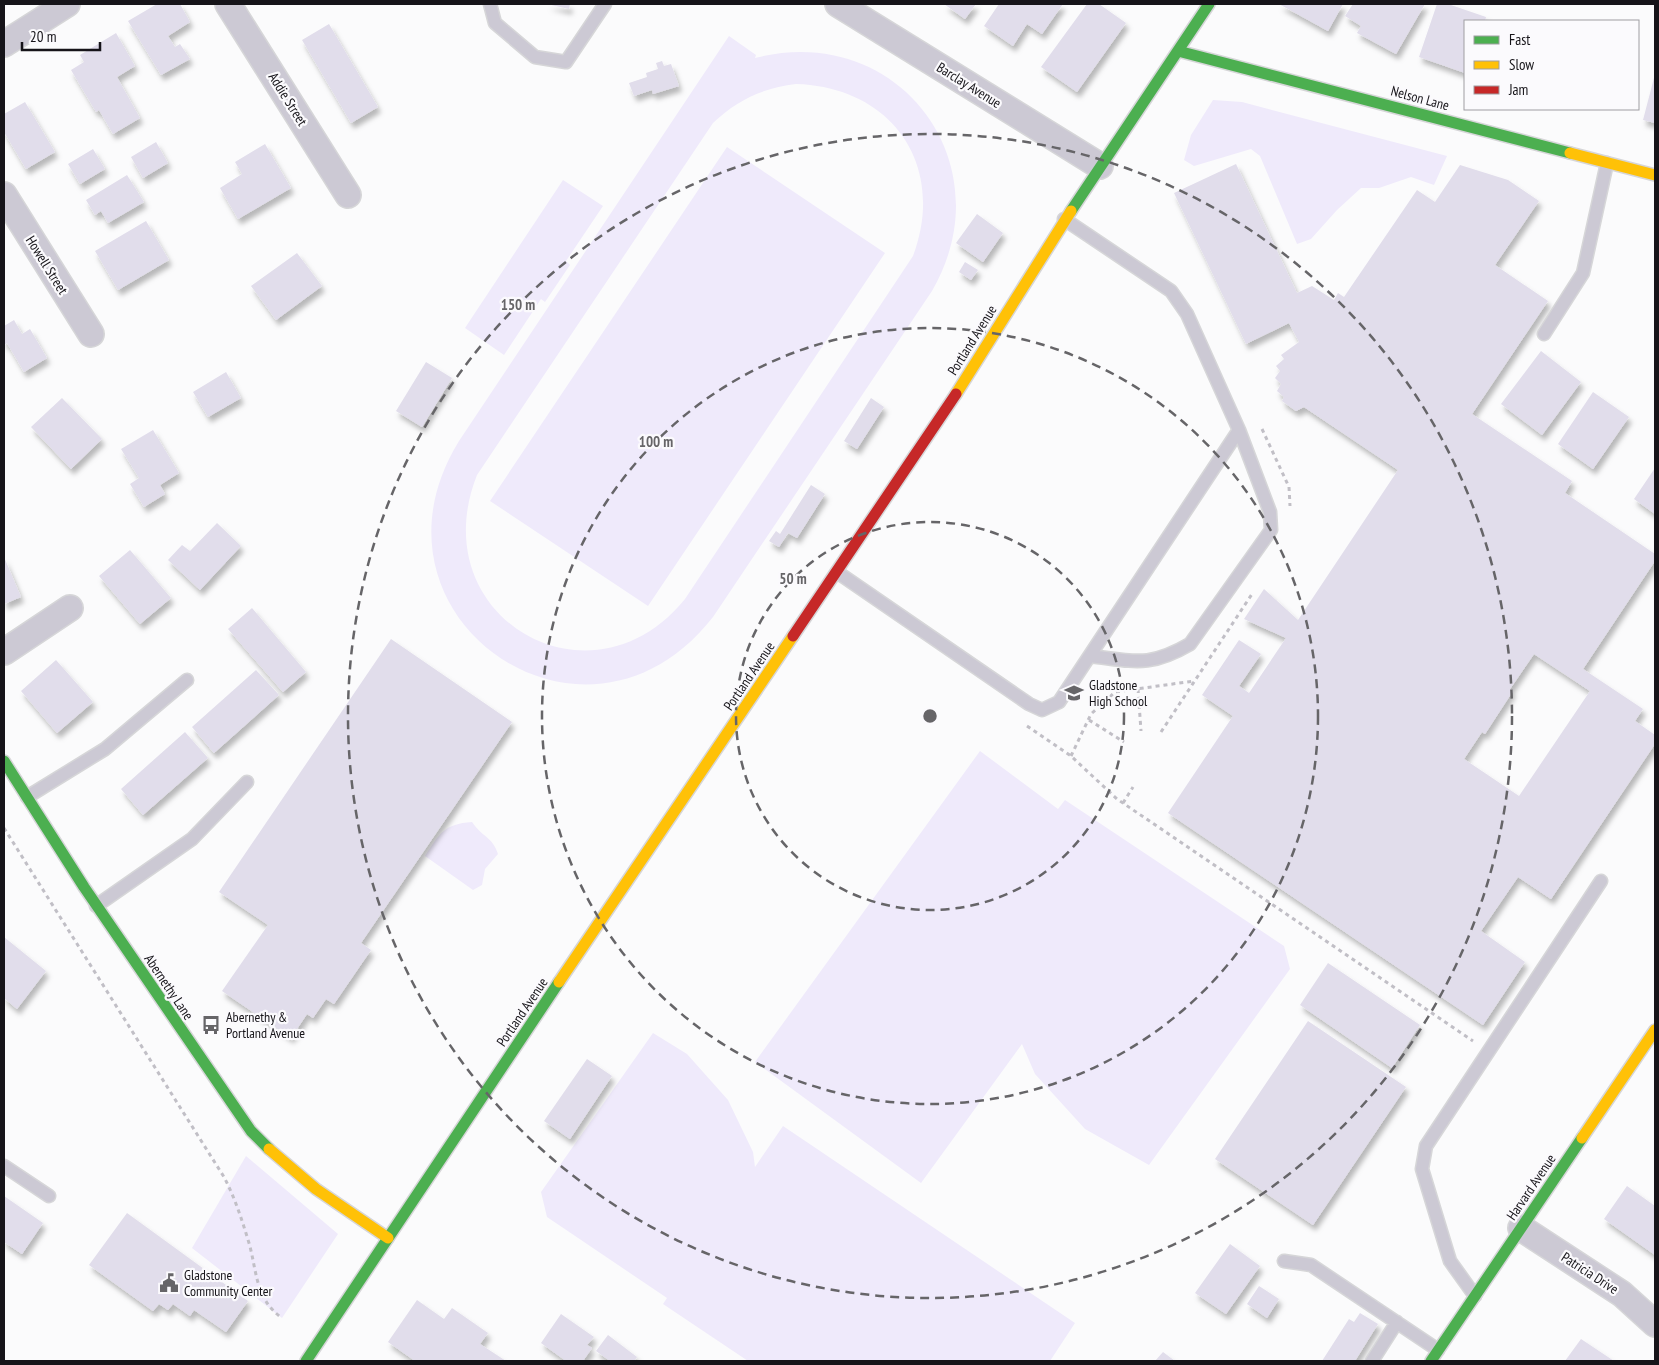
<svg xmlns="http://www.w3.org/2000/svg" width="1659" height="1365" font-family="'PT Sans Narrow',sans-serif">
	<defs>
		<filter id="shadow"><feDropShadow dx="3" dy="5.5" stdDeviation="2.5" flood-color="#0004"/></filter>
	</defs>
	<rect width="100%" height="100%" fill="#fbfbfc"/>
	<!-- green -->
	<path fill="#efeafb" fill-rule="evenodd" d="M 729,36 L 756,55 L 755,58 C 898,21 1006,163 932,291 L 713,617 C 585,781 351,616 459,441 ZM 796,84 C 892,87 947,165 913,256 L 685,599 C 590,716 421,616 477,475 L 713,123 C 737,100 763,88 796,84 Z
		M 1213,100 L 1242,102 L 1447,156 L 1434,185 L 1411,177 L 1379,188 L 1361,188 L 1337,210 L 1311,239 L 1297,244 L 1260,156 L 1251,149 L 1194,166 L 1184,160 L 1191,135 Z
		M 727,147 L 885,253 L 648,606 L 490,501 Z
		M 563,180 L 603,206 L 566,261 L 570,265 L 545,302 L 541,299 L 504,355 L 465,328 Z
		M 980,751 L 1058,809 L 1065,800 L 1284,946 L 1290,969 L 1149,1165 L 1085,1129 L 1035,1074 L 1022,1044 L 921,1183 L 755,1062 Z
		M 472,822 C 483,838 492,836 498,854 L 485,869 L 482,885 L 473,890 L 425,856 C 440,833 444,824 472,822 Z
		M 653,1033 L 687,1054 L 728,1100 L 753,1152 L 755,1167 L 783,1126 L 1075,1323 L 1050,1361 L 748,1361 L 663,1304 L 667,1298 L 547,1217 L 541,1192 Z
		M 246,1156 L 338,1234 L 282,1318 L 192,1248 Z"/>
	<!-- building -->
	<path fill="#e1ddeb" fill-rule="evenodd" filter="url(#shadow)" d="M 157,4 L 180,4 L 190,22 L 168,36 L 175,47 L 180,44 L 190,59 L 161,75 L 128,21 Z
		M 547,4 L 570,4 L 569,9 Z
		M 944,4 L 976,4 L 965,19 Z
		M 999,4 L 1063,4 L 1042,34 L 1027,24 L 1013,46 L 984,26 Z
		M 1087,4 L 1099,4 L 1126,23 L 1077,92 L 1041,67 Z
		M 1279,4 L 1343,4 L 1328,31 Z
		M 1353,4 L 1425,4 L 1396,54 L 1357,33 L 1361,26 L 1345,16 Z
		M 1437,4 L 1448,4 L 1486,17 L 1485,21 L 1465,21 L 1465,73 L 1419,57 Z
		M 329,24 L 378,107 L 351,123 L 302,40 Z
		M 116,33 L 135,66 L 117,77 L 140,118 L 113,134 L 99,110 L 96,112 L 71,70 L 84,62 L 80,55 Z
		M 662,61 L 664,66 L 671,64 L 679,86 L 653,94 L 652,90 L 634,96 L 629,83 L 647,77 L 646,73 L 658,69 L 656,63 Z
		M 1655,74 L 1655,123 L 1643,120 Z
		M 25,102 L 55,152 L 26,169 L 4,132 L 4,114 Z
		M 156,142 L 168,163 L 143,178 L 131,157 Z
		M 265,144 L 291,188 L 238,219 L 220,188 L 242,174 L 235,162 Z
		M 93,149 L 105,169 L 80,184 L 68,164 Z
		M 1236,164 L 1297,293 L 1312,286 L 1334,300 L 1338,293 L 1344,297 L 1417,190 L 1435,202 L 1460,165 L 1508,180 L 1539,201 L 1495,265 L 1548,301 L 1472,414 L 1572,481 L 1565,493 L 1655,554 L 1655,561 L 1583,669 L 1643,709 L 1635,721 L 1655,735 L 1655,744 L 1551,899 L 1518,877 L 1481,931 L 1525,962 L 1483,1025 L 1168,813 L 1233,716 L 1202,695 L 1239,640 L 1261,654 L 1239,686 L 1249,693 L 1286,638 L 1244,619 L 1264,589 L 1298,620 L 1398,470 L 1304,407 L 1296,411 L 1282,401 L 1284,397 L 1277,391 L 1281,384 L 1275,378 L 1280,371 L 1276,366 L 1284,359 L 1281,355 L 1299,342 L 1289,323 L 1246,344 L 1174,193 ZM 1534,654 L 1590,691 L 1519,796 L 1464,759 L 1482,732 L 1485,734 L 1513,691 L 1510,689 Z
		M 127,175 L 144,202 L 108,223 L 101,211 L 95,215 L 86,200 Z
		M 977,214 L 1003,233 L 983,262 L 956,243 Z
		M 146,221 L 169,260 L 118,290 L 95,251 Z
		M 297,253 L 322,286 L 276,320 L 251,286 Z
		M 965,262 L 978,270 L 971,280 L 959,272 Z
		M 14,320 L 22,334 L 30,329 L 47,358 L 24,372 L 7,343 L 4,345 L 4,326 Z
		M 1541,351 L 1581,382 L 1542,435 L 1501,404 Z
		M 426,362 L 452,378 L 422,427 L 396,411 Z
		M 226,372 L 241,398 L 208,417 L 193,392 Z
		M 1593,392 L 1629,417 L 1593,469 L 1558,444 Z
		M 62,398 L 102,439 L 71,469 L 31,427 Z
		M 871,398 L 884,407 L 857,449 L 844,441 Z
		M 153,430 L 179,473 L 160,485 L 165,494 L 144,507 L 130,484 L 139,478 L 121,449 Z
		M 1655,468 L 1655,514 L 1634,499 Z
		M 811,485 L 825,494 L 797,538 L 788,533 L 779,547 L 769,541 L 776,531 L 780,534 Z
		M 217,523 L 241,546 L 200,590 L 168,560 L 182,545 L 190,551 Z
		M 130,550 L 171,598 L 140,624 L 99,576 Z
		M 4,557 L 21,597 L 4,604 Z
		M 252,608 L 306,672 L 283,692 L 228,629 Z
		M 391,639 L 512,722 L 361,943 L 371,950 L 334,1004 L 326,999 L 313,1018 L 307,1014 L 291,1038 L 222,991 L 268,925 L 219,892 Z
		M 56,660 L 93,702 L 57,733 L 21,691 Z
		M 256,670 L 279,695 L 214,753 L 192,727 Z
		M 185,732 L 208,758 L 143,815 L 121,789 Z
		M 4,937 L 46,971 L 17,1009 L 4,998 Z
		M 1328,963 L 1420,1025 L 1392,1068 L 1300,1005 Z
		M 1308,1021 L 1406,1087 L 1313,1225 L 1215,1159 Z
		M 587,1059 L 612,1076 L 570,1139 L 544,1121 Z
		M 1627,1186 L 1655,1206 L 1655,1255 L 1604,1219 Z
		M 4,1196 L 43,1223 L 22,1254 L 4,1242 Z
		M 127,1213 L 248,1301 L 226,1332 L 194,1310 L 190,1316 L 173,1304 L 168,1310 L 159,1304 L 153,1311 L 89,1265 Z
		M 1230,1244 L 1260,1266 L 1226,1314 L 1195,1293 Z
		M 1259,1286 L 1279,1299 L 1267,1318 L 1247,1304 Z
		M 417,1300 L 444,1319 L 452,1308 L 488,1333 L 480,1344 L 506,1361 L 415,1361 L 388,1342 Z
		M 1360,1313 L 1378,1324 L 1355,1361 L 1322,1361 L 1349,1319 L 1354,1322 Z
		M 561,1314 L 594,1337 L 587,1345 L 592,1348 L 583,1361 L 566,1361 L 541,1343 Z
		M 608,1335 L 637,1357 L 634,1361 L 610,1361 L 596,1351 Z
		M 1581,1339 L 1614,1361 L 1565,1361 Z
		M 1163,1352 L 1175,1361 L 1155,1361 Z"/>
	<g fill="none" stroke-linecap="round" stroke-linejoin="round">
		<!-- lane casing -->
		<g stroke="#d6d6d8" stroke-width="15">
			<path id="lane" d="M 490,4 L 495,23 L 535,57 L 566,62 L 605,4
				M 1544,334 L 1583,273 L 1607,163
				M 837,572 L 1029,704 L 1042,710 L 1059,702 L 1239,430 L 1187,314 L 1171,291 L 1064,219
				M 1090,656 C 1134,661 1149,668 1190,644 L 1271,530 L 1270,512 L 1239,430
				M 27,797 L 105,749 L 187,680
				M 96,906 L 192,839 L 247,782
				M 4,1166 L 49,1196
				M 1284,1261 L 1311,1265 L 1438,1350
				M 1475,1296 L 1450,1261 L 1422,1169 L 1426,1146 L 1601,881
				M 1372,1361 L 1397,1322"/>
		</g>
		<!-- street casing -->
		<g stroke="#d6d6d8" stroke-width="28">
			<path id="street" d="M 228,4 L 348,195
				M 838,4 L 1100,166
				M 4,44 L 67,4
				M 4,195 L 91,334
				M 4,652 L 70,608
				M 1521,1228 L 1622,1294 L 1655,1324"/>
		</g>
		<!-- fast casing -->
		<g stroke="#d6d6d8" stroke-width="14">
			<path id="fast" d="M 1178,51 L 1570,153
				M 1071,211 L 1209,4
				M 4,761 L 84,887 L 251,1131 L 269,1149
				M 306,1361 L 559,982
				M 1431,1361 L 1582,1138"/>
		</g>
		<!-- slow casing -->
		<g stroke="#d6d6d8" stroke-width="14">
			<path id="slow" d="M 1570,153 L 1655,175
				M 956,394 L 1071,211
				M 559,982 L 793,636
				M 1582,1138 L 1655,1030
				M 269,1149 L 316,1189 L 388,1238"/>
		</g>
		<!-- jam casing -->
		<g stroke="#d6d6d8" stroke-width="14">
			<path id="jam" d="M 793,636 L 956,394"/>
		</g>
		<!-- path -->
		<path stroke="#c1bfc6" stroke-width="3" stroke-dasharray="4 4" stroke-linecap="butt" d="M 1262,429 L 1289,487 L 1290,506
			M 1138,689 L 1141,731
			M 1089,720 L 1124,742
			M 1027,726 L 1071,756 L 1117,799 L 1473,1041
			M 1161,732 L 1252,594
			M 1071,756 L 1091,714 L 1115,692 L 1194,681
			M 1123,803 L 1133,787
			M 4,828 L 224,1177 C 235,1198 242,1220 249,1243 C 257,1271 255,1299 282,1318"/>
		<!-- lane -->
		<use href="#lane" stroke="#ccc9d4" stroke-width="12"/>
		<!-- street -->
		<use href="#street" stroke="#ccc9d4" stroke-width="25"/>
		<!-- fast -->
		<use href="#fast" stroke="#4caf50" stroke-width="11"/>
		<!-- slow -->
		<use href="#slow" stroke="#ffc107" stroke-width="11"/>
		<!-- jam -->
		<use href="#jam" stroke="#c62828" stroke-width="11"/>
	</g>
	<!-- distance rings -->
	<g fill="none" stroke="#666568" stroke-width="2.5" stroke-dasharray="9 6">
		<circle cx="930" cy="716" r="194"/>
		<circle cx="930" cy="716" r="388"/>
		<circle cx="930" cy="716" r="582"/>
	</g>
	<!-- icons -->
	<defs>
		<g id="school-bare" transform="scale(1.5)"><path d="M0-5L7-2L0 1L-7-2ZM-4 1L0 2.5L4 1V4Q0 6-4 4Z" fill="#666568" stroke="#fbfafd" stroke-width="2.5" paint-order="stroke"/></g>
		<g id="bus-bare" transform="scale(1.5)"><path d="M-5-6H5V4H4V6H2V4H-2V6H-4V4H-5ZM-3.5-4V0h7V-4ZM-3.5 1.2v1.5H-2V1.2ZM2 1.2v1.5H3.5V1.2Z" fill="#666568" stroke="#fbfafd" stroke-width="2.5" paint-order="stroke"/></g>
		<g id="civic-bare" transform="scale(1.5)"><path d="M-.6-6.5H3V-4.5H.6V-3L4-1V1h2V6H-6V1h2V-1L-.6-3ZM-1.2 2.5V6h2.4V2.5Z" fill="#666568" stroke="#fbfafd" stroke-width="2.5" paint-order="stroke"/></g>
	</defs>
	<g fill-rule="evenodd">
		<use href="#school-bare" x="1074" y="693"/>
		<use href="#bus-bare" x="211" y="1025"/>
		<use href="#civic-bare" x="169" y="1283"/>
	</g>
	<g text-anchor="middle" stroke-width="4.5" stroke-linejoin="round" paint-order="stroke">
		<!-- street labels -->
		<g font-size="14" fill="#161419" stroke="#fbfafd">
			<text transform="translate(969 85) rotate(32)" y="5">Barclay Avenue</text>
			<text transform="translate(1420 98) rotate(15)" y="5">Nelson Lane</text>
			<text transform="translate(288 99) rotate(58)" y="5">Addie Street</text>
			<text transform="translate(47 265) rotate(58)" y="5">Howell Street</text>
			<text transform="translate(972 340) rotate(-58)" y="5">Portland Avenue</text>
			<text transform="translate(749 676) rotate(-56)" y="5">Portland Avenue</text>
			<text transform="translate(169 987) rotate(56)" y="5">Abernethy Lane</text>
			<text transform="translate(522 1012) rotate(-56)" y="5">Portland Avenue</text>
			<text transform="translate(1531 1187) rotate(-56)" y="5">Harvard Avenue</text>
			<text transform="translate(1590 1273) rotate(33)" y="5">Patricia Drive</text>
		</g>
		<!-- poi labels -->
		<g font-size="14" fill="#161419" stroke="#fbfafd" text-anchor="start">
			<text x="1089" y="690">Gladstone<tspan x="1089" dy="16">High School</tspan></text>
			<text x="226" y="1022">Abernethy &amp;<tspan x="226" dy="16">Portland Avenue</tspan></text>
			<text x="184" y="1280">Gladstone<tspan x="184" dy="16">Community Center</tspan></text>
		</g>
	</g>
	<circle cx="930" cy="716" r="8" fill="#666568" stroke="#fbfafd" stroke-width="2.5"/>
	<g font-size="15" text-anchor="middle" font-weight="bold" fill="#666568" stroke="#fbfafd" stroke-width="4.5" stroke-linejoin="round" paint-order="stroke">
		<text x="518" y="310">150 m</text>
		<text x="656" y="447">100 m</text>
		<text x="793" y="584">50 m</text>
	</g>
	<!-- border -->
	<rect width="1659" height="1365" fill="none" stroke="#161419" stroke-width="10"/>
	<!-- legend -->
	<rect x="1464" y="20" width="175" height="90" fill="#fbfafd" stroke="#9f9ea2"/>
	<rect x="1474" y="36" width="25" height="8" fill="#4caf50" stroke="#9f9ea2"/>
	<text x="1509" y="45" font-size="15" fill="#161419">Fast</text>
	<rect x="1474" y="61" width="25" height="8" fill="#ffc107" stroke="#9f9ea2"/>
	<text x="1509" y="70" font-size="15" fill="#161419">Slow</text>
	<rect x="1474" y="86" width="25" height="8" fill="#c62828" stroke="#9f9ea2"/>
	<text x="1509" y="95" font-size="15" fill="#161419">Jam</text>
	<!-- scale -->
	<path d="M22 42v8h78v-8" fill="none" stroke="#161419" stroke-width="2.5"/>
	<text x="30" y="42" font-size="15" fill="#161419" stroke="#fbfafd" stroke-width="4" paint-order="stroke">20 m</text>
</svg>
